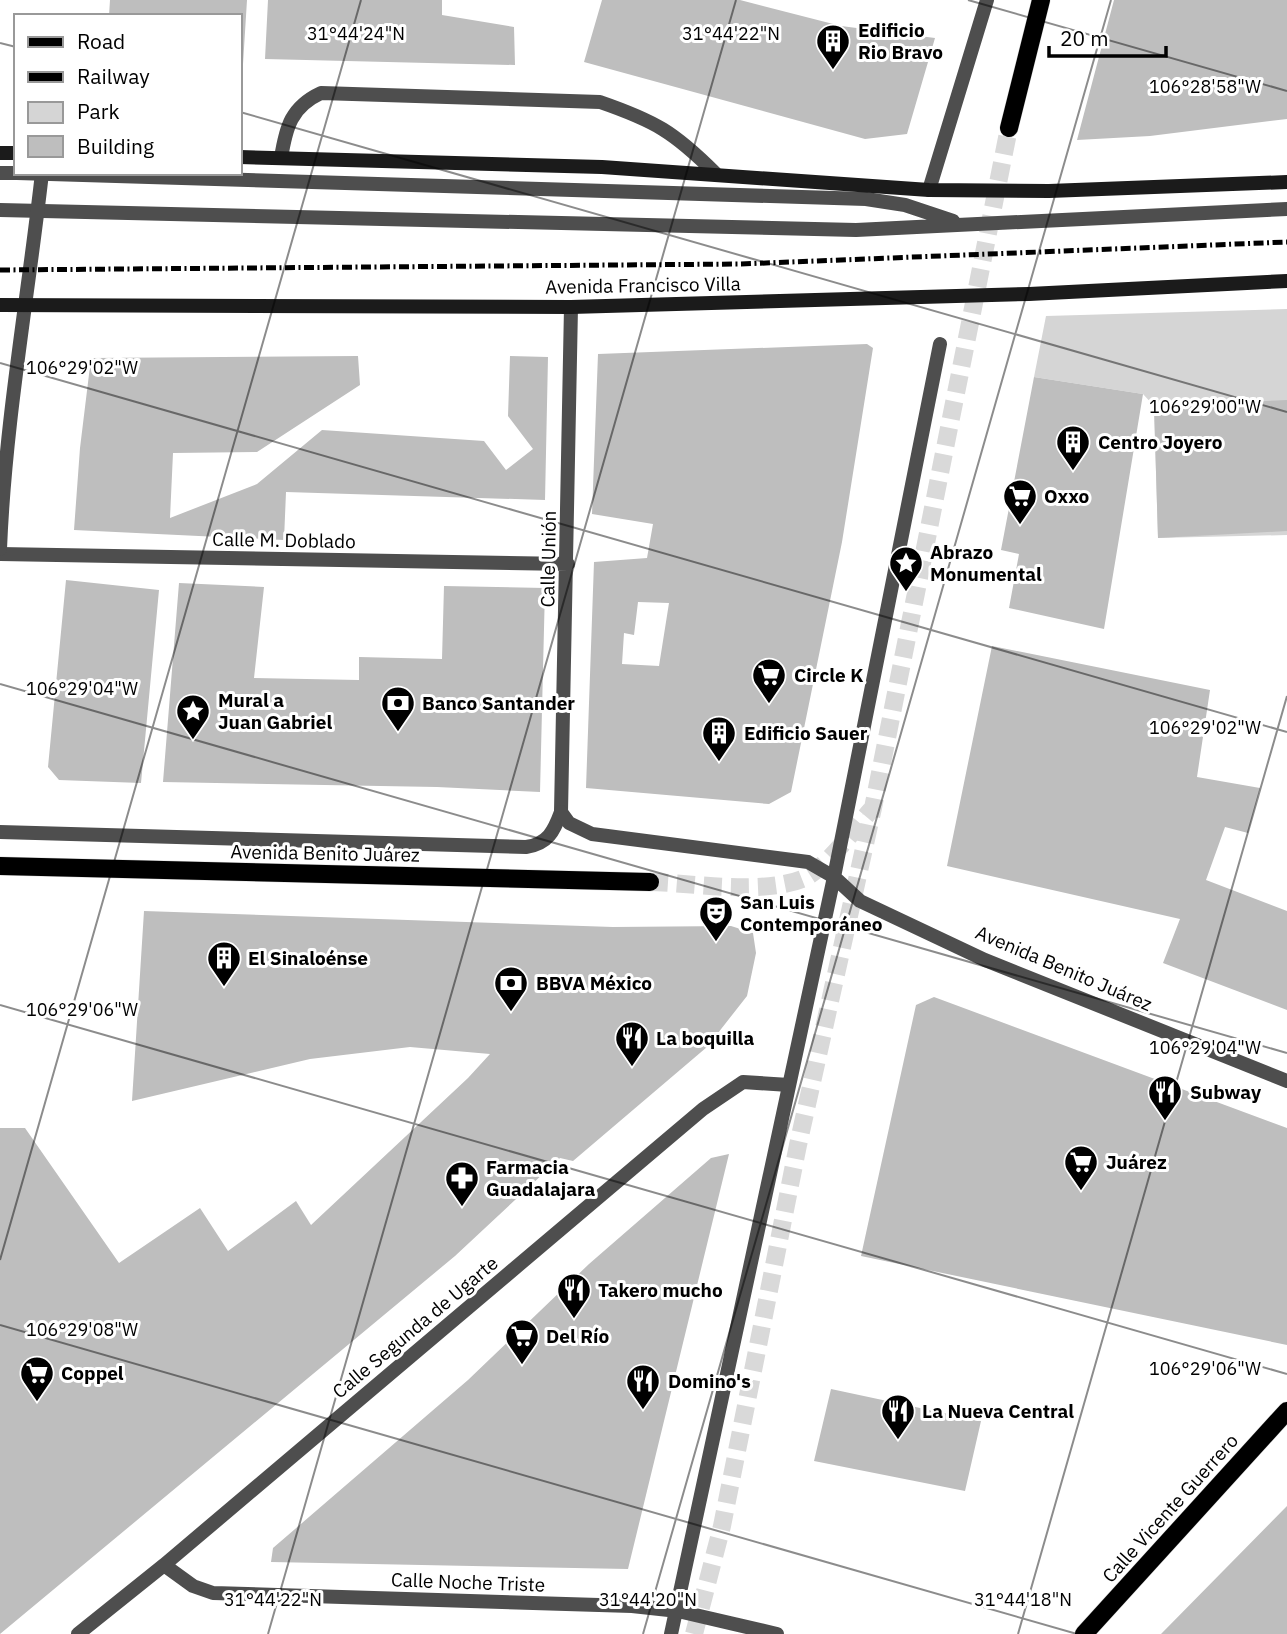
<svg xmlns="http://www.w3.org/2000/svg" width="1287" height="1634" font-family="'IBM Plex Sans',sans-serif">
	<rect width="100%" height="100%" fill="#fff"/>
	<!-- green -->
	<path fill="#d5d5d5" d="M 1287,309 L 1287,535 L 1158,538 L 1154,406 L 1143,394 L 1034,377 L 1046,316 Z"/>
	<!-- building -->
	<path fill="#bebebe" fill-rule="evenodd" d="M 110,0 L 247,0 L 243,64 L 240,64 L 240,16 L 109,16 Z
		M 268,0 L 442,0 L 442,15 L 514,27 L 515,65 L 265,59 Z
		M 602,0 L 740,0 L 841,26 L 935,38 L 907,134 L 865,139 L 584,62 Z
		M 1114,0 L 1287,0 L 1287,119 L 1150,136 L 1077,140 Z
		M 867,344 L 873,348 L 842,542 L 791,792 L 769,804 L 586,788 L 594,562 L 647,558 L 653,524 L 592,514 L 598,354 ZM 638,602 L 669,603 L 659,666 L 622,664 L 624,633 L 634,635 Z
		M 358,356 L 360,385 L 257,452 L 173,453 L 170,518 L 257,484 L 322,430 L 484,441 L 506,470 L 533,449 L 508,416 L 510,356 L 548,357 L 545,500 L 286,492 L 284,540 L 74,530 L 80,448 L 91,358 Z
		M 1034,377 L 1143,394 L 1104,629 L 1009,608 L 1019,554 L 1001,550 Z
		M 1287,400 L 1287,531 L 1158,538 L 1154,406 Z
		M 66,580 L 159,590 L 141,783 L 59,780 L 48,767 Z
		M 179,583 L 264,587 L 254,678 L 359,680 L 359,657 L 442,659 L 444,586 L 545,588 L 540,792 L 437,787 L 163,782 Z
		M 992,646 L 1210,690 L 1197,777 L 1260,788 L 1248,833 L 1225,827 L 1206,880 L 1287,911 L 1287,1010 L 1163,963 L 1180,919 L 947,866 Z
		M 144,911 L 613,927 L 731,926 L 753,933 L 756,953 L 747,996 L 707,1047 L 573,1161 L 560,1158 L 455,1256 L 0,1634 L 0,1128 L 25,1128 L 119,1263 L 200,1208 L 228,1251 L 296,1201 L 311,1225 L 468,1078 L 490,1054 L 410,1047 L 310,1059 L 132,1101 Z
		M 934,997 L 1287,1128 L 1287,1345 L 861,1256 L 916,1005 Z
		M 729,1154 L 628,1569 L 271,1562 L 273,1548 L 468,1380 L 589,1264 L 711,1158 Z
		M 831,1389 L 981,1421 L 965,1491 L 814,1461 Z
		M 1287,1506 L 1287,1634 L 1161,1634 Z"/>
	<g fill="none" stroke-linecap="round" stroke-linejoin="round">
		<!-- primary-tunnel -->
		<path stroke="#d9d9d9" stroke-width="18" stroke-dasharray="18 9" stroke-linecap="butt" d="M 650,882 C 693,883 761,895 802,879 C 825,870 854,829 871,810
			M 694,1634 L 722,1526 L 798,1145 L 873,808 L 1009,128"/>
		<!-- primary casing -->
		<g stroke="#dbdbdb" stroke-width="19">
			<path id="primary" d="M 1009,128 L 1041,0
				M 0,866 L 650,882
				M 1084,1634 L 1287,1411"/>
		</g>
		<!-- lane -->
		<path stroke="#4e4e4e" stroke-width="14" d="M 281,158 C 286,127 291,107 321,93 L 600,102 C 655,121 674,132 715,173
			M 0,173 L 16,173
			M 17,173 L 866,199 L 905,205 L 953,221
			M 929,190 L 987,0
			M 0,210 L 856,230 L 1287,209
			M 0,554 L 568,564
			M 0,832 L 526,847 C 548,844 554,831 561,812 L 571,307"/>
		<!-- street -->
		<path stroke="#4e4e4e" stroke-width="14" d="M 0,549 C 5,423 28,298 42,173
			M 561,812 L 569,823 L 592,834 L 808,862 L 834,877 L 860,901 L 985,960 L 1287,1081
			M 164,1565 L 193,1586 L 213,1593 L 632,1606 L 678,1611 L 777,1634
			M 78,1634 L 164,1565 L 703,1109 L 743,1082 L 789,1085
			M 671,1634 L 834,877 L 940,344"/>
		<!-- secondary -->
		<path stroke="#1b1b1b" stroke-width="14" d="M 0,153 L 16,153
			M 240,157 L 602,167 L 929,190 L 1049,191 L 1287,182
			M 0,305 L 571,307 L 1029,294 L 1287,281"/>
		<!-- primary -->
		<use href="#primary" stroke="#000" stroke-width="18"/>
		<!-- rail -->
		<path stroke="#000" stroke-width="5" stroke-dasharray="10 3.5 2 3.5" stroke-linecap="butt" d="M 0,270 L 741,264 L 1287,242"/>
	</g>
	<!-- ticks -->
	<path fill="none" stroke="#000" stroke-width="2" stroke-opacity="0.45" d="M 968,0 L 1287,91M 0,43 L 16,47M 240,112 L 1287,412M 0,363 L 1287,732M 0,684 L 1287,1053M 0,1005 L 1287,1374M 0,1260 L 361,0M 0,1325 L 1077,1634M 268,1634 L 736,0M 643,1634 L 1111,0M 1018,1634 L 1287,696"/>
	<!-- icons -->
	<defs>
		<g id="building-pin" transform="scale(1.75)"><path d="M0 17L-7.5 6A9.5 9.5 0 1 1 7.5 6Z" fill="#000" stroke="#fff"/><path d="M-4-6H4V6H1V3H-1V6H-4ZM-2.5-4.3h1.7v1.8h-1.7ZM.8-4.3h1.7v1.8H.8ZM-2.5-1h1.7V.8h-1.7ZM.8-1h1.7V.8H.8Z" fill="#fff"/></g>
		<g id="supermarket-pin" transform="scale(1.75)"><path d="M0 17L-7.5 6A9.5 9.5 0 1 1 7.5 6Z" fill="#000" stroke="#fff"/><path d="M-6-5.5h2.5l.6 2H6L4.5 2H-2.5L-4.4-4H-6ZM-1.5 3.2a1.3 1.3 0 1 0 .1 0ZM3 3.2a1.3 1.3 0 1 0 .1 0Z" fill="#fff"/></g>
		<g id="sight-pin" transform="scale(1.75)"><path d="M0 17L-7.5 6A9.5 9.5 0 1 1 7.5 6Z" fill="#000" stroke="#fff"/><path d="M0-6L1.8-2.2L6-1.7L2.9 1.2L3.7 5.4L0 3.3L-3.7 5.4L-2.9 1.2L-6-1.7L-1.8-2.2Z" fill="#fff"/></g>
		<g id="bank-pin" transform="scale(1.75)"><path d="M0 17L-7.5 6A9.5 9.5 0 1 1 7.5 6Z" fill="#000" stroke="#fff"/><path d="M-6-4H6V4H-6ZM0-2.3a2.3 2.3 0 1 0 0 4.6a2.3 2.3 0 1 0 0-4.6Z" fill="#fff"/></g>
		<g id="theatre-pin" transform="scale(1.75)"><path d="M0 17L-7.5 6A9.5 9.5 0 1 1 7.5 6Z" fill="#000" stroke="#fff"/><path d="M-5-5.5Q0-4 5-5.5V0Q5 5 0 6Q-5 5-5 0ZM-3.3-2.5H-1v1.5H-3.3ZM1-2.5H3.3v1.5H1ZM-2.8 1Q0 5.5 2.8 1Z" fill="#fff"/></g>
		<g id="restaurant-pin" transform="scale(1.75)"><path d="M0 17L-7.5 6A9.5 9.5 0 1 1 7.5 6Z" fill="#000" stroke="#fff"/><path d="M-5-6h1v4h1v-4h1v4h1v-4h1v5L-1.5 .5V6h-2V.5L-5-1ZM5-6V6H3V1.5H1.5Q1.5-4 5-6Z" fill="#fff"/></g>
		<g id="pharmacy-pin" transform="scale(1.75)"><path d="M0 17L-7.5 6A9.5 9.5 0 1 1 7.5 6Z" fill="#000" stroke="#fff"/><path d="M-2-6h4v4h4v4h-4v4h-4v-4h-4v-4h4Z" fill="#fff"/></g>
	</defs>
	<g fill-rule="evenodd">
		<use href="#building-pin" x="833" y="41"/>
		<use href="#building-pin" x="1073" y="442"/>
		<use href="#supermarket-pin" x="1020" y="496"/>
		<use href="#sight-pin" x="906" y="563"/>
		<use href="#supermarket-pin" x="769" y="675"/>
		<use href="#bank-pin" x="398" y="703"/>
		<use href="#sight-pin" x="193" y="711"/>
		<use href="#building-pin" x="719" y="733"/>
		<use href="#theatre-pin" x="716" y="913"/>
		<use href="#building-pin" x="224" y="958"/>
		<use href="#bank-pin" x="511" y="983"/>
		<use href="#restaurant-pin" x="632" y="1038"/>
		<use href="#restaurant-pin" x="1165" y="1092"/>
		<use href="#supermarket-pin" x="1081" y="1162"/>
		<use href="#pharmacy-pin" x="462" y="1178"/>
		<use href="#restaurant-pin" x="574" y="1290"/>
		<use href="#supermarket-pin" x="522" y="1336"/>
		<use href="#supermarket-pin" x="37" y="1373"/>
		<use href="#restaurant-pin" x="643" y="1381"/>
		<use href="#restaurant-pin" x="898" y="1411"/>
	</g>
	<g text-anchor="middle" stroke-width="6" stroke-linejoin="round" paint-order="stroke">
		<!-- poi labels -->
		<g font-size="19" font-weight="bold" fill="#000" stroke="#fff" text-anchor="start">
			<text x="858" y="37">Edificio<tspan x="858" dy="22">Rio Bravo</tspan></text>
			<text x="1098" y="449">Centro Joyero</text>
			<text x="1044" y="503">Oxxo</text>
			<text x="930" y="559">Abrazo<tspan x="930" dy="22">Monumental</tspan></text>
			<text x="794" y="682">Circle K</text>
			<text x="218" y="707">Mural a<tspan x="218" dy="22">Juan Gabriel</tspan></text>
			<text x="422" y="710">Banco Santander</text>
			<text x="744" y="740">Edificio Sauer</text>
			<text x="740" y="909">San Luis<tspan x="740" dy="22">Contemporáneo</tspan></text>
			<text x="248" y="965">El Sinaloénse</text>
			<text x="536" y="990">BBVA México</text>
			<text x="656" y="1045">La boquilla</text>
			<text x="1190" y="1099">Subway</text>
			<text x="1106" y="1169">Juárez</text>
			<text x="486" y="1174">Farmacia<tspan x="486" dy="22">Guadalajara</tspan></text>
			<text x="598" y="1297">Takero mucho</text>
			<text x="546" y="1343">Del Río</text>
			<text x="61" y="1380">Coppel</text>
			<text x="668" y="1388">Domino's</text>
			<text x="922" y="1418">La Nueva Central</text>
		</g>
		<!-- street labels -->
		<g font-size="19" fill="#000" stroke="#fff">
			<text transform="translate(643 285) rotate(-1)" y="7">Avenida Francisco Villa</text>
			<text transform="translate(284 540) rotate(1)" y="7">Calle M. Doblado</text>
			<text transform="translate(548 559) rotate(-89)" y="7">Calle Unión</text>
			<text transform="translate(325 853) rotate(1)" y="7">Avenida Benito Juárez</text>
			<text transform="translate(1064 968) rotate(23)" y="7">Avenida Benito Juárez</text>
			<text transform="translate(415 1327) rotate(-40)" y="7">Calle Segunda de Ugarte</text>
			<text transform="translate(1170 1508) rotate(-48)" y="7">Calle Vicente Guerrero</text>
			<text transform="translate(468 1582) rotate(2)" y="7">Calle Noche Triste</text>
		</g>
	</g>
	<g font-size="18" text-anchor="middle" fill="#000" stroke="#fff" stroke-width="6" stroke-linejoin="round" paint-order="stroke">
		<text x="356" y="40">31°44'24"N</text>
		<text x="731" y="40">31°44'22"N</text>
		<text x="1205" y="93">106°28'58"W</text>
		<text x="82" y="374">106°29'02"W</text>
		<text x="1205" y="413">106°29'00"W</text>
		<text x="82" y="695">106°29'04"W</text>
		<text x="1205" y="734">106°29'02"W</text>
		<text x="82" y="1016">106°29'06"W</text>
		<text x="1205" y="1054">106°29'04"W</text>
		<text x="82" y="1336">106°29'08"W</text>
		<text x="1205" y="1375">106°29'06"W</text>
		<text x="273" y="1606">31°44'22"N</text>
		<text x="648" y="1606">31°44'20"N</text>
		<text x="1023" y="1606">31°44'18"N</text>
	</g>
	<!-- legend -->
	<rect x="14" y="14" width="228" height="161" fill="#ffffff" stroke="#999999" stroke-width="2"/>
	<rect x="28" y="37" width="35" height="10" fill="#000000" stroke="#999999" stroke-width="2"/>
	<text x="77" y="49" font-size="21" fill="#000000">Road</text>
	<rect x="28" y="72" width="35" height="10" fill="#000000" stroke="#999999" stroke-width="2"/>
	<text x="77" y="84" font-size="21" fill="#000000">Railway</text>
	<rect x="28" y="102" width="35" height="21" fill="#d5d5d5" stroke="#999999" stroke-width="2"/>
	<text x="77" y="119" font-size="21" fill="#000000">Park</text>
	<rect x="28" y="136" width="35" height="21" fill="#bebebe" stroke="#999999" stroke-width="2"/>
	<text x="77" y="154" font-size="21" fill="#000000">Building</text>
	<!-- scale -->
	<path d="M1049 46v10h117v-10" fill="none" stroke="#000000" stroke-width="3.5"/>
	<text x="1060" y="46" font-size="21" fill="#000000" stroke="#ffffff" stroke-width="5" paint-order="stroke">20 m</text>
</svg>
